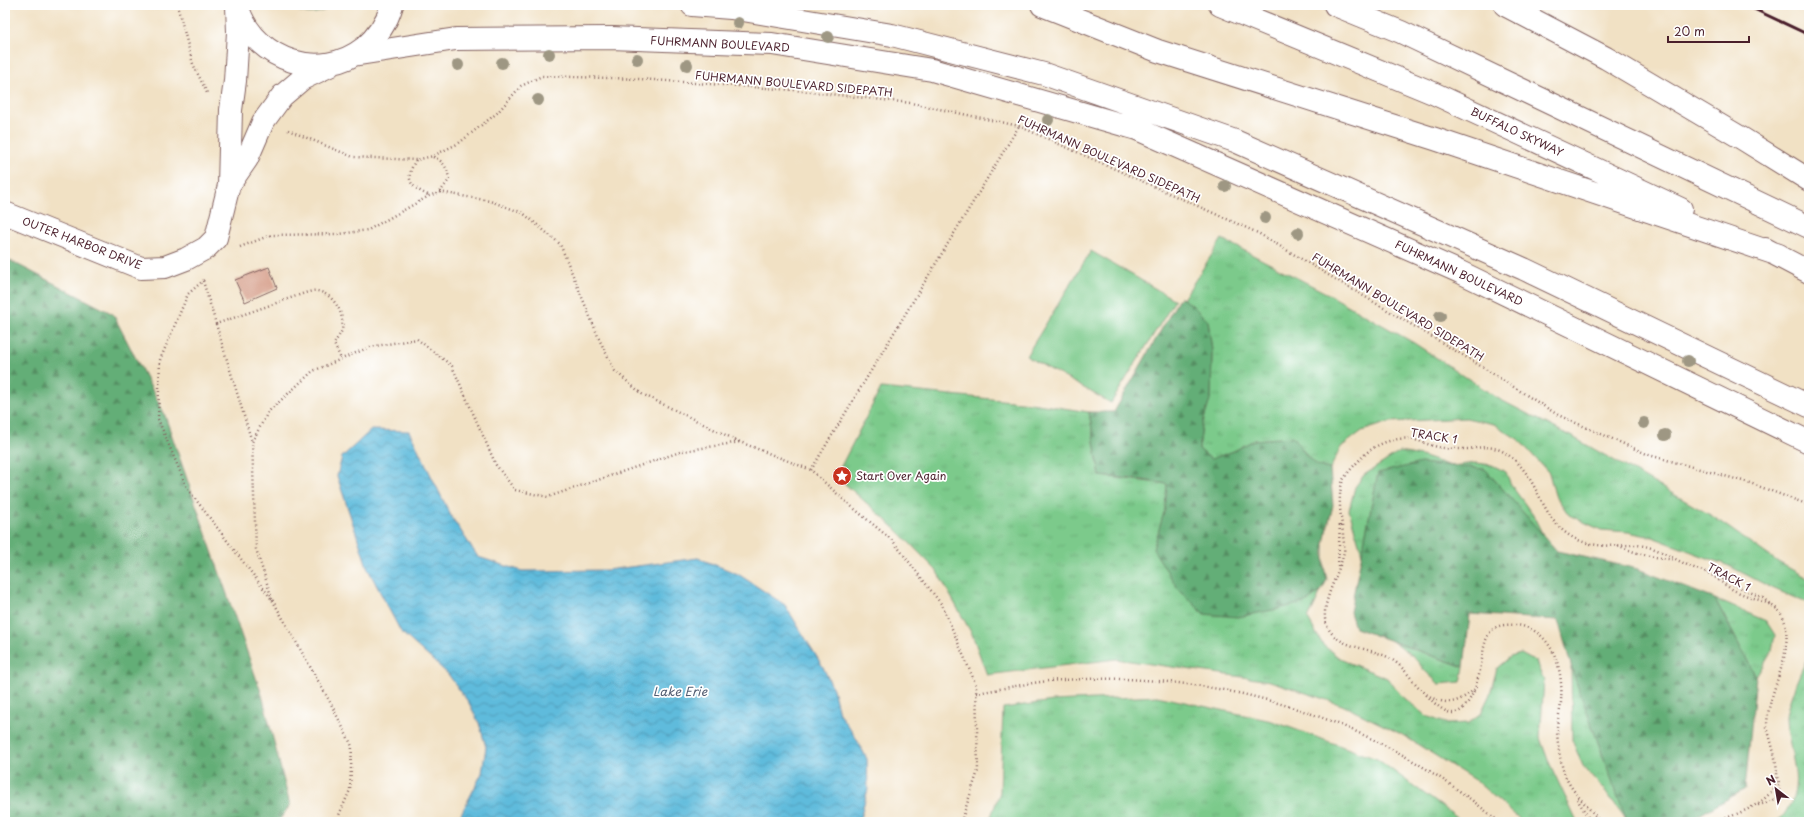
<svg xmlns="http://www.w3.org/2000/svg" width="1814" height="827" font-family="'Playpen Sans',sans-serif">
	<defs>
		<pattern id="grass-tufts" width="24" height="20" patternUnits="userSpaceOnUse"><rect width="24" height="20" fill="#7bca8b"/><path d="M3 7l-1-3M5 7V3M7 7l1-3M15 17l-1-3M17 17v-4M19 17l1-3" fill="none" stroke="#6cad78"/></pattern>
		<pattern id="forest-firs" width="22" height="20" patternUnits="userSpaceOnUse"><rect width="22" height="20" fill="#64ae77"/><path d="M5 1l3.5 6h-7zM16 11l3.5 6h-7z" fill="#548d62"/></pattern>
		<pattern id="water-waves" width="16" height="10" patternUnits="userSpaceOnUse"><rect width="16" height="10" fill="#5ebbdc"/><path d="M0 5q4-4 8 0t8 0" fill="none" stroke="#5097b3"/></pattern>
	</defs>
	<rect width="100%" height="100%" fill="#fff"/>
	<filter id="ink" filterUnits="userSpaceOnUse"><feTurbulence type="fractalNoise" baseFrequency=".025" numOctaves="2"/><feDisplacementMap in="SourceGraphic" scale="8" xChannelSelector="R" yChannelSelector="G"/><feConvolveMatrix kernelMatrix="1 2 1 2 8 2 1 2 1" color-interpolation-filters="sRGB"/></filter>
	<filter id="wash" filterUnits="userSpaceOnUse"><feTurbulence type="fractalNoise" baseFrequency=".012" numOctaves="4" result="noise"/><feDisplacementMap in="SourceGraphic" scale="16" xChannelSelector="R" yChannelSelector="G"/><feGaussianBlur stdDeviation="0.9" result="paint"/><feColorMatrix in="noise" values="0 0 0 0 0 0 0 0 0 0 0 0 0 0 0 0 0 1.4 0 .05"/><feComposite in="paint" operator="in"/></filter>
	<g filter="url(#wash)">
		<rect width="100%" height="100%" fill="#f1e1c4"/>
		<!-- grass -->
		<path fill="url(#grass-tufts)" stroke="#62745b" d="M 289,5 L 333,5 C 318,16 304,16 289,5 Z
			M 1222,239 L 1328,294 L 1414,343 L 1499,399 L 1578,440 L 1712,516 L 1778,562 L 1809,579 L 1809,610 L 1807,603 L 1772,588 L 1729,566 L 1652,537 L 1628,532 L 1601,530 L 1569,515 L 1555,495 L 1549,473 L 1519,440 L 1494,424 L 1466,418 L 1390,422 L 1362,431 L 1341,447 L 1330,469 C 1311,467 1304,451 1294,437 L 1254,440 L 1234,451 L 1211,460 L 1199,449 L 1202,426 L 1211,396 L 1212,351 L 1208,321 L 1183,299 Z
			M 881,388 L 1031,403 L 1089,412 L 1100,476 L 1167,484 L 1165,509 L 1307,602 L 1321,591 L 1308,619 L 1323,645 L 1342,660 L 1387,678 L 1401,695 L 1426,716 L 1448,724 L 1468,723 L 1481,713 L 1490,694 L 1497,668 L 1510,657 L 1521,654 L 1536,662 L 1544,681 L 1540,738 L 1548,760 L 1577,822 L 1523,822 L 1476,781 L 1401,734 L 1342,705 L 1270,681 L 1116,659 L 987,675 L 972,634 L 936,570 L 897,530 L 836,476 Z
			M 1400,452 L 1421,456 L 1451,466 L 1476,463 L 1492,465 L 1506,472 L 1511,485 L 1533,515 L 1544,537 L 1485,469 L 1378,473 L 1362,554 L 1349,510 L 1355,487 L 1364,475 Z
			M 1715,599 L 1766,621 L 1775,635 L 1772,650 L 1756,677 Z
			M 1393,642 L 1464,667 L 1461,682 L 1439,684 L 1424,670 L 1414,657 Z
			M 1809,657 L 1809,822 L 1774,822 C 1782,819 1784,815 1788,808 C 1806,780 1786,746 1786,717 C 1787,705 1801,667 1809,657 Z
			M 1571,667 L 1626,819 L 1606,792 L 1583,766 L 1572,740 Z
			M 1157,696 L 1272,721 L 1377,759 L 1463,822 L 989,822 L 1000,792 L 1003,708 L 1053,701 Z"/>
		<!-- forest -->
		<path fill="url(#forest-firs)" stroke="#576651" d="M 5,258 L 113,314 L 164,413 L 262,695 L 290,805 L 278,822 L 5,822 Z
			M 1180,297 L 1191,304 L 1208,321 L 1212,351 L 1211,396 L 1202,426 L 1199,449 L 1211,459 L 1234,451 L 1254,440 L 1294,437 C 1304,452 1311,467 1330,469 L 1333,505 L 1324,543 L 1324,567 L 1327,580 L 1321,591 L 1307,602 L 1278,609 L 1238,617 L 1204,614 L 1178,589 L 1153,549 L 1165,509 L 1167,484 L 1142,480 L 1100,476 L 1089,412 L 1114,412 Z
			M 1421,463 L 1485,469 L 1557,551 L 1638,569 L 1715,599 L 1756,677 L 1745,789 L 1687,822 L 1627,822 L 1575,679 L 1558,620 L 1470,614 L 1464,667 L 1355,628 L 1350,612 L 1378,473 Z"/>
		<!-- park -->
		<path fill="#7bca8b" stroke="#62745b" d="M 1091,251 L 1175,300 L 1111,403 L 1026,356 Z"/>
		<!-- water -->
		<path fill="url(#water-waves)" stroke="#546d84" d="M 371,430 L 409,431 L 451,516 L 478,557 L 522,571 L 607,570 L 698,558 L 738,574 L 785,605 L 823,667 L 833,689 L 839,713 L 856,738 L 867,759 L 868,789 L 859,822 L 457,822 L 482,773 L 486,747 L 479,723 L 469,703 L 448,674 L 401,632 L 368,569 L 337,476 L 342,457 Z"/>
		<g id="blocks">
			<!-- building -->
			<path fill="#d59d88" d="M 269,267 L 277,288 L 245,302 L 235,280 Z"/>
		</g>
	</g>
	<g filter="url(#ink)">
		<use href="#blocks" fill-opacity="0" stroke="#846361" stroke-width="1"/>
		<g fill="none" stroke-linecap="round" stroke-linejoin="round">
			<!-- minor casing -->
			<g stroke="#846361" stroke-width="24">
				<path id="minor" d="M 692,5 L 731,8 L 892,35 L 1044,74 L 1235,141 L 1524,269 L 1809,406
					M 239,11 C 257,61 321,82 364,48 C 378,36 387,22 392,5
					M 353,55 L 456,39 L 611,38 L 772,44 L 932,70 L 1137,129 L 1460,272 L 1809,442
					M 229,185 L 247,159 L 263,122 L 282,96 L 302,79 L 329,66
					M 5,213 L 141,268 L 165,267 L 186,259 L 206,248 L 216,238 L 229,185 L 231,110 L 235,81 L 238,32 L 237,6"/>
			</g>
			<!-- highway casing -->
			<g stroke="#846361" stroke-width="24">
				<path id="highway" d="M 1042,5 L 1158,51 L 1435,139 L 1779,255
					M 1220,5 L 1433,93 L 1681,209
					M 1335,5 L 1401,32 L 1809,227
					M 1505,5 L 1606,58 L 1743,139 L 1809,180
					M 1765,249 L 1809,272"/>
			</g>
			<!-- path -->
			<path stroke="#846361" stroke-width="2.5" stroke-dasharray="1 3" stroke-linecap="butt" d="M 177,5 L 193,64 L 208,95
				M 288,130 L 353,157 L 416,160 L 433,156 L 459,143 L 497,113 L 521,86 L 542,76 L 640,79 L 793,90 L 911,103 L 1019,126 L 1258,233 L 1471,360 L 1558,415 L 1649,455 L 1750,483 L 1809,505
				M 433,157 C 444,161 448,169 449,180 L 440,192
				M 416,160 C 404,179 410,187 428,195
				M 240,247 L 271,235 L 340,234 L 368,230 L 429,196 L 440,192 L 490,201 L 523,213 L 560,244 L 600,341 L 615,371 L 642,394 L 740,442 L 811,470 L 845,501 L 893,541 L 942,605 L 976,685 L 978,771 L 961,822
				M 204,280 L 188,294 L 160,360 L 158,419 L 187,488 L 273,601 L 330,702 L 352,746 L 350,790 L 336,822
				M 203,281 L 216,324 L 305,293 C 309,292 314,290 317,291 C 334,294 345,314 342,330 C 340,335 336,340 334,344 L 341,359
				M 216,324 L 252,442
				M 811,470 L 1019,126
				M 1618,545 C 1637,555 1654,557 1675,560
				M 1338,566 L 1340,523
				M 1715,576 L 1763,598 L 1771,605
				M 272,599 L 256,549 L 252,442 L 268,412 L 313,371 L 370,347 L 417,339 L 452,366 L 496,465 L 515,490 L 548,497 L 683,451 L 740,442
				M 976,693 C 1004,689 1034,681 1063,680 C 1222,670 1377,718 1499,822
				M 1426,695 C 1449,718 1460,722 1475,689
				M 1577,799 L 1591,822
				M 1758,805 C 1779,800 1781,797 1778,776
				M 1600,822 C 1588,805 1572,794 1564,773 C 1560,760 1557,742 1557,728 C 1557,719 1561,710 1561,701 C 1564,664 1549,621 1505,625 C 1484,626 1484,649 1481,665 C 1480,673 1477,681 1475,689 C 1465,697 1455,705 1441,701 C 1419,696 1411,673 1394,661 C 1374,646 1339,651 1327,626 C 1318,606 1340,573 1344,552 C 1345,546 1343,539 1343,533 C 1341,517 1337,496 1343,480 C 1346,474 1363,455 1369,451 C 1379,443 1397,437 1410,439 C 1419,440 1428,445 1438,447 C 1447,449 1457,449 1467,449 C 1479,448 1488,445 1500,450 C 1546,473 1535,532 1591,544 C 1605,547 1620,545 1634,545 C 1656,545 1672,559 1692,567 C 1698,570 1705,571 1710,574 C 1717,578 1723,584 1730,588 C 1744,597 1765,599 1778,610 C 1781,613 1784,619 1785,623 C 1793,659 1767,691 1767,727 C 1771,742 1776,757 1777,772 C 1779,802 1738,813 1716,822"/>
			<!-- minor -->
			<use href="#minor" stroke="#fff" stroke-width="22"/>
			<!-- highway -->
			<use href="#highway" stroke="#fff" stroke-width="22"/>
			<!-- rail -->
			<path stroke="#4a1f2b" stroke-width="3" d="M 1754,9 L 1809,35"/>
		</g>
		<!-- trees -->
		<g fill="#9e9783">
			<circle cx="738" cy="23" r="6"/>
			<circle cx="828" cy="37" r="6"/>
			<circle cx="549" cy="54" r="6"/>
			<circle cx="637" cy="59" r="6"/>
			<circle cx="502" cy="63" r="6"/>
			<circle cx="458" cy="65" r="6"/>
			<circle cx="687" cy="65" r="6"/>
			<circle cx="538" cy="100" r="6"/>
			<circle cx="1048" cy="120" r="6"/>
			<circle cx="1225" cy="186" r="6"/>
			<circle cx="1265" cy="218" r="6"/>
			<circle cx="1298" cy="233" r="6"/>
			<circle cx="1440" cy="316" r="6"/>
			<circle cx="1688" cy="361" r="6"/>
			<circle cx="1644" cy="423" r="6"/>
			<circle cx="1665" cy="435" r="6"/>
		</g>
	</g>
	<!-- icons -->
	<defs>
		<g id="sight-disc" transform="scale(1)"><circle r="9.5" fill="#c8321e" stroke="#fff"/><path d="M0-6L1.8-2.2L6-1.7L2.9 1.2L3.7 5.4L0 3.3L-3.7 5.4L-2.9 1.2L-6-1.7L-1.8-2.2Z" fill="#fff"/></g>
	</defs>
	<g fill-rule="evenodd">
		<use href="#sight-disc" x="842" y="476"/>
	</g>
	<g text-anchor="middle" stroke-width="3.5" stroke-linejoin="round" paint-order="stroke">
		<!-- street labels -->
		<g font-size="11" fill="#4a1f2b" stroke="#fff">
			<text transform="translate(720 44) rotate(3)" y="4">FUHRMANN BOULEVARD</text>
			<text transform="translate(794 84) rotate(5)" y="4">FUHRMANN BOULEVARD SIDEPATH</text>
			<text transform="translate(1517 132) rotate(25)" y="4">BUFFALO SKYWAY</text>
			<text transform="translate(1109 159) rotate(24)" y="4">FUHRMANN BOULEVARD SIDEPATH</text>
			<text transform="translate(82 243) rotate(21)" y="4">OUTER HARBOR DRIVE</text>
			<text transform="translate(1459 273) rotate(25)" y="4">FUHRMANN BOULEVARD</text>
			<text transform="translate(1398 307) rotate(31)" y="4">FUHRMANN BOULEVARD SIDEPATH</text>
			<text transform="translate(1434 436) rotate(9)" y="4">TRACK 1</text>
			<text transform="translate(1729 577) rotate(28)" y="4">TRACK 1</text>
		</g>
		<!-- poi labels -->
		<g font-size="11" fill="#4a1f2b" stroke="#fff" text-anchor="start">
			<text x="856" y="480">Start Over Again</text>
		</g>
		<!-- water labels -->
		<g font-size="12" font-style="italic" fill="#525d72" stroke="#fff">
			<text x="680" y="696">Lake Erie</text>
		</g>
	</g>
	<!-- margin -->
	<rect width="1814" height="827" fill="none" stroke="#fff" stroke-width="20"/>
	<!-- north arrow -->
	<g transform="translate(1776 789) rotate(329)" stroke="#ffffff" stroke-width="3" paint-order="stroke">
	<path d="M0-3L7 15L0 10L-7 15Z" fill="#4a1f2b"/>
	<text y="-6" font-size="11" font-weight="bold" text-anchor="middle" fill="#4a1f2b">N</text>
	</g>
	<!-- scale -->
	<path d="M1668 36v6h81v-6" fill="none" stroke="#4a1f2b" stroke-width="2"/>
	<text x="1674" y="36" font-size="12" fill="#4a1f2b" stroke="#ffffff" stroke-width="3" paint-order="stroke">20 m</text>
</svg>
